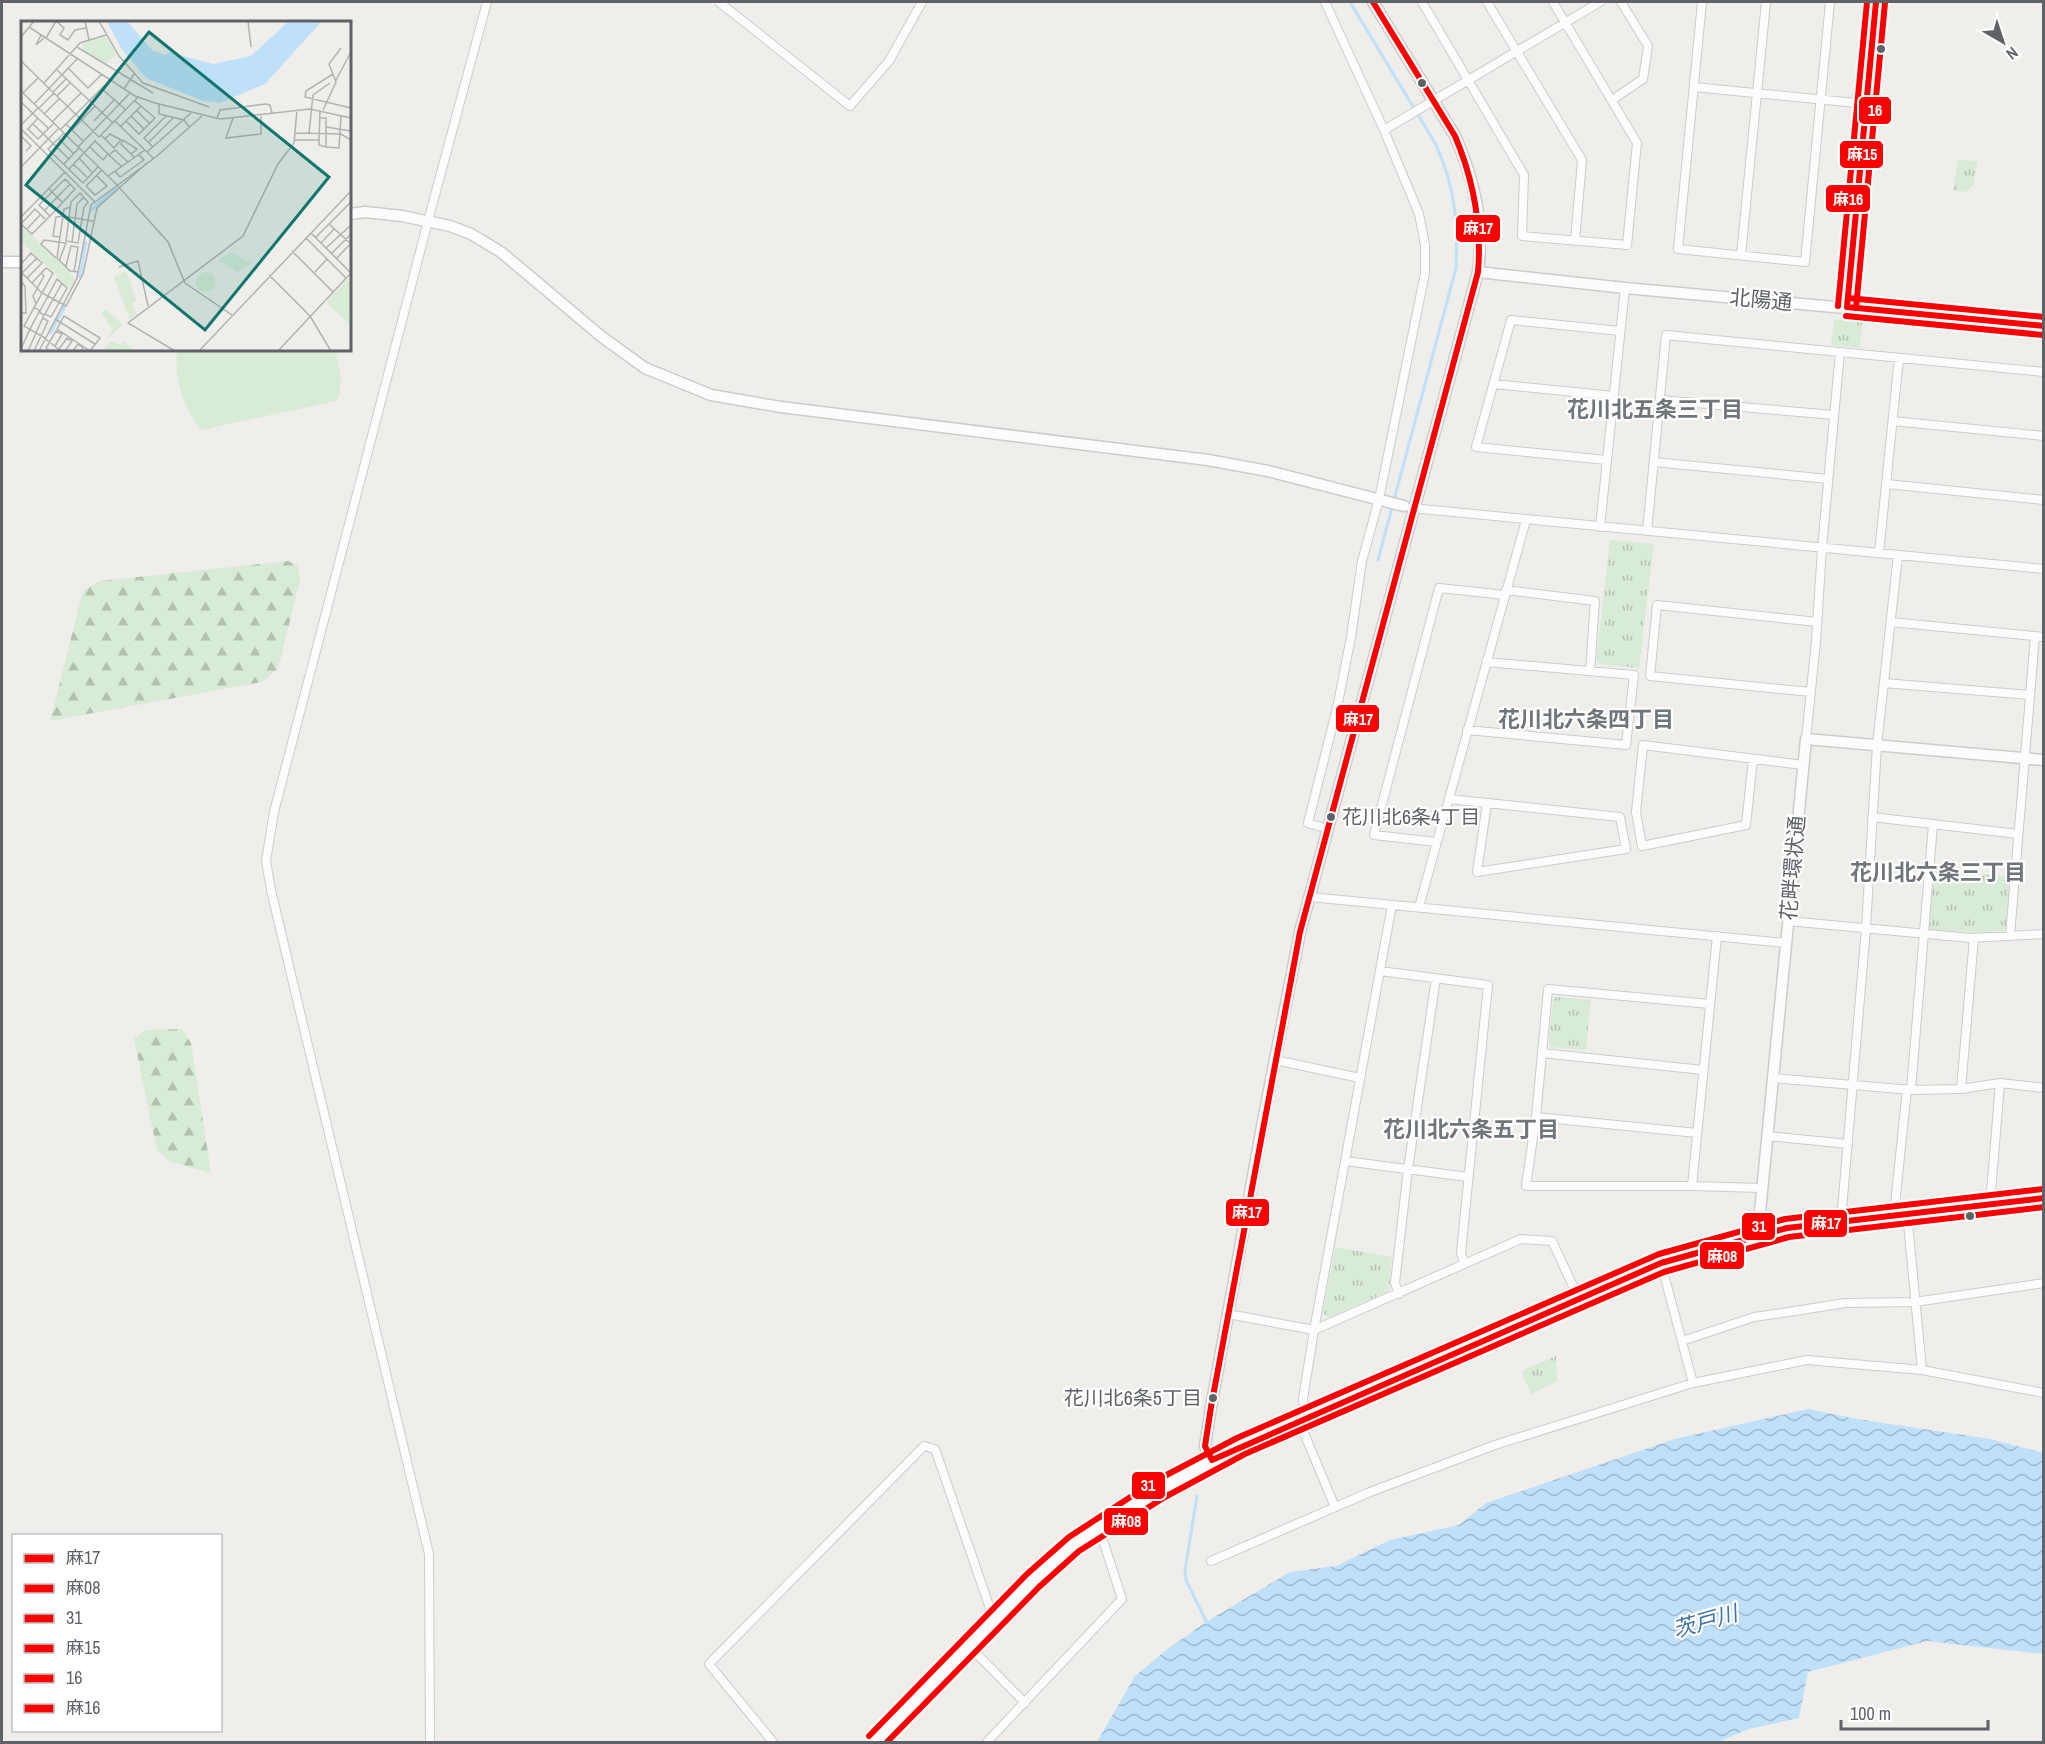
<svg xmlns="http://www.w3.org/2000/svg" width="2045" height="1744" font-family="'Archivo Narrow','Noto Sans JP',sans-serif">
	<defs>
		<pattern id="forest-firs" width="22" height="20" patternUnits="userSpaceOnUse" patternTransform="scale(1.5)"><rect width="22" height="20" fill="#d8ebd6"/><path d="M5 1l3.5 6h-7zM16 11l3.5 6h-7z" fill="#b2c2b1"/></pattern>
		<pattern id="park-tufts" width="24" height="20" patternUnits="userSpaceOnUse" patternTransform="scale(1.5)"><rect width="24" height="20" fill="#d8ebd6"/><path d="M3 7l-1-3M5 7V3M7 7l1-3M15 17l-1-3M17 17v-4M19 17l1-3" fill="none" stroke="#b2c2b1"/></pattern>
		<pattern id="water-waves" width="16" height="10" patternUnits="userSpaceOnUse" patternTransform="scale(1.5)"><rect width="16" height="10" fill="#bfe0f9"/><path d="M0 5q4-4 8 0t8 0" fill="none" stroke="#9eb9cd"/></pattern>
	</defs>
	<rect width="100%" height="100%" fill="#efeeea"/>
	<!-- grass -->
	<path fill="#d8ebd6" d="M 177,350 L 335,350 L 342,383 L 339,384 L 341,393 L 336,401 L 201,430 C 182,406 174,379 177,350 Z"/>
	<!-- forest -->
	<path fill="url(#forest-firs)" d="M 288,561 L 297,565 L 300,580 L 278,669 L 262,682 L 50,721 L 83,591 L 99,581 Z
		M 182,1029 L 191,1043 L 211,1173 L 168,1161 L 157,1150 L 134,1039 L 145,1030 Z"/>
	<!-- park -->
	<path fill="url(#park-tufts)" d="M 1958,159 L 1978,162 L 1973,186 L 1966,192 L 1953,190 Z
		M 1834,319 L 1862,322 L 1860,348 L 1831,345 Z
		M 1610,540 L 1654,544 L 1639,668 L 1600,664 L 1596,659 Z
		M 1934,869 L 2010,877 L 2006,927 L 2003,931 L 1970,932 L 1932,930 L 1929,927 Z
		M 1556,997 L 1591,1000 L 1586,1050 L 1551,1047 L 1549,1044 L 1553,999 Z
		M 1335,1247 L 1392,1257 L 1389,1291 L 1328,1318 L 1323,1313 Z
		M 1556,1356 L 1557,1381 L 1531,1394 L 1521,1371 Z"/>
	<!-- water -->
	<path fill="url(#water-waves)" d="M 1808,1409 L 1863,1420 L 1990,1439 L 2043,1453 L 2043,1654 L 1927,1641 L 1808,1672 L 1799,1718 L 1749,1729 L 1718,1742 L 1097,1742 L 1135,1676 L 1165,1651 L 1206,1622 L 1290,1572 L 1336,1566 L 1390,1540 L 1459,1525 L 1486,1503 L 1675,1439 Z"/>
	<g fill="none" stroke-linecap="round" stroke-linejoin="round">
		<!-- stream -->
		<path stroke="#bfe0f9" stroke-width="3" d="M 1350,2 L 1435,143 C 1455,185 1458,222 1456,268 L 1378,560
			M 1197,1496 L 1185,1570 L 1186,1580 L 1207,1623"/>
		<!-- minor casing -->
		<g stroke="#cbcccc" stroke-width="10">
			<path id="minor" d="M 719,2 L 850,106 L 889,61 L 922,2
				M 1325,2 L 1384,130 L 1419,214 L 1425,245 L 1425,273 L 1379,499 L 1362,561 L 1351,637 L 1337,708 L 1308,823 L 1328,829
				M 1422,2 L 1524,175 L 1522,236 L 1627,245 L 1637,143 L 1553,2
				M 1487,2 L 1582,160 L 1575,241
				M 1702,2 L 1678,249 L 1805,262 L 1830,2
				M 1694,87 L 1866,104
				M 1612,100 L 1643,79 L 1648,46 L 1621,2
				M 1384,130 L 1600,2
				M 1741,255 L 1766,2
				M 1493,384 L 1614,396
				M 1660,400 L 1834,415
				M 1893,421 L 2044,436
				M 1607,460 L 1476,447 L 1511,320 L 1620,331
				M 1654,462 L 1828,479
				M 1887,484 L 2044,500
				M 1411,508 L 2044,569
				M 1600,527 L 1625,288
				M 1647,531 L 1666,335 L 2044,372
				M 1879,553 L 1899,358
				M 1506,590 L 1595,601 L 1590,671
				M 1891,622 L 2044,637
				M 1884,683 L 2030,695
				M 1811,692 L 1650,676 L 1657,605 L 1817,622
				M 1467,730 L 1626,745 L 1634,675 L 1486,662
				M 1806,739 L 1816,641 L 1822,548 L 1840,352
				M 1753,759 L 1746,825 L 1642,846 L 1636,812 L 1643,745 L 1803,765
				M 1449,799 L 1620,817 L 1626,849 L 1477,872 L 1487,803
				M 1872,817 L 2018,834
				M 1437,842 L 1374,835 L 1439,588 L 1505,595
				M 1310,897 L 1786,943
				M 1419,907 L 1526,520
				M 1788,921 L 1970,938 L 2044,934
				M 2010,936 L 2035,636
				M 1380,971 L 1488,985 L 1461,1252 L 1464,1264
				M 1710,1004 L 1548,989 L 1536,1117 L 1526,1186 L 1692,1186 L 1762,1188
				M 1542,1053 L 1703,1070
				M 1275,1060 L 1360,1078
				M 1773,1078 L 1911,1090 L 1961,1089 L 2000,1083 L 2044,1088
				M 1961,1089 L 1974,938
				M 1911,1090 L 1933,824
				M 1536,1117 L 1697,1133
				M 1767,1136 L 1848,1144
				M 1345,1161 L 1468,1177
				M 1692,1186 L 1717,936
				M 1990,1204 L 2000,1083
				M 1907,1213 L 1922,1370
				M 1894,1214 L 1907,1089
				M 1841,1221 L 1866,928 L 1877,745 L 1898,555
				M 1661,1263 L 1693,1383
				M 1399,1294 L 1395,1283 L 1408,1169 L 1436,978
				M 1228,1314 L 1314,1330 L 1521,1239 L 1552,1241 L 1579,1299
				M 1682,1341 L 1754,1317 L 1795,1311 L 1845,1303 L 1915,1302 L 2044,1283
				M 1305,1418 L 1303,1399 L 1314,1330 L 1392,905
				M 1299,1421 L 1335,1507
				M 1211,1561 L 1370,1492 L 1495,1445 L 1693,1383 L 1807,1360 L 1922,1370 L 2044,1393
				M 969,1646 L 1025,1703
				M 430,1742 L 429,1554 L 271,890 L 266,861 L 274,812 L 428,221 L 487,2
				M 773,1742 L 709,1664 L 924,1446 L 935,1449 L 994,1620
				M 987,1742 L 1122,1599 L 1099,1528"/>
		</g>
		<!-- tertiary casing -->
		<g stroke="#cbcccc" stroke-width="13">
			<path id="tertiary" d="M 350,214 L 365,212 L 402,216 L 450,226 L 471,234 L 501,252 L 602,337 L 645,368 L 711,395 L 781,407 L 1208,460 L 1268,471 L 1404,506
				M 2,262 L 22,262
				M 1478,272 L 1625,288 L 2044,326
				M 1847,307 L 1876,2
				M 1762,1234 L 1760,1212 L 1806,739 L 2044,760
				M 1212,1460 L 1205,1446 L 1211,1407 L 1264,1116 L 1300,932 L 1478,272 C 1484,223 1475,181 1455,136 L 1373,2"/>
		</g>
		<!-- secondary casing -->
		<g stroke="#cacacb" stroke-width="13">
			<path id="secondary" d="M 875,1742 L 1033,1580 L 1074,1544 L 1160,1489 L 1241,1446 L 1661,1263 L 1787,1228 L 2044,1198"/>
		</g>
		<!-- minor -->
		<use href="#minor" stroke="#fdfcfc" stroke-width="8"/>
		<!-- tertiary -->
		<use href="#tertiary" stroke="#fdfcfc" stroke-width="10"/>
		<!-- secondary -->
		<use href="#secondary" stroke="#fdfcfc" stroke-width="10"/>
		<!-- bus-1 casing -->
		<g stroke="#fff" stroke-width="10">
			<path id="bus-1" d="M 1212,1460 L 1205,1446 L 1211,1407 L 1300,932 L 1478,272 C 1482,224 1474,181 1455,136 L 1373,2
				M 1212,1460 L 1661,1263 L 1787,1228 L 2044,1198"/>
		</g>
		<!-- bus-2 casing -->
		<g stroke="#fff" stroke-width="10">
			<path id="bus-2" d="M 887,1742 L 1039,1587 L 1079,1551 L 1165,1497 L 1245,1454 L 1664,1272 L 1789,1237 L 2044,1207"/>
		</g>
		<!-- bus-3 casing -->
		<g stroke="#fff" stroke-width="10">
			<path id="bus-3" d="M 869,1736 L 1027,1574 L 1069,1537 L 1155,1481 L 1237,1438 L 1659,1254 L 1785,1219 L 2043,1189"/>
		</g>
		<!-- bus-4 casing -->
		<g stroke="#fff" stroke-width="10">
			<path id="bus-4" d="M 1847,307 L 1876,2
				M 1847,307 L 2044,326"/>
		</g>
		<!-- bus-5 casing -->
		<g stroke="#fff" stroke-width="10">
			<path id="bus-5" d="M 1856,308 L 1885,3
				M 1846,316 L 2043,335"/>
		</g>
		<!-- bus-6 casing -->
		<g stroke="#fff" stroke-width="10">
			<path id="bus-6" d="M 1848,298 L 2044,317
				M 1838,306 L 1867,2"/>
		</g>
		<!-- bus-1 -->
		<use href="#bus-1" stroke="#f00" stroke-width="6"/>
		<!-- bus-2 -->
		<use href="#bus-2" stroke="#f00" stroke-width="6"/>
		<!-- bus-3 -->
		<use href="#bus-3" stroke="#f00" stroke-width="6"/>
		<!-- bus-4 -->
		<use href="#bus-4" stroke="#f00" stroke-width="6"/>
		<!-- bus-5 -->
		<use href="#bus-5" stroke="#f00" stroke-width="6"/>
		<!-- bus-6 -->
		<use href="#bus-6" stroke="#f00" stroke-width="6"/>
	</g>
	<!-- markers -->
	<g fill="#5f6368" stroke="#fff" stroke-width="2">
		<circle cx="1881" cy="49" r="5"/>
		<circle cx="1422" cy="83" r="5"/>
		<circle cx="1331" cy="817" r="5"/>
		<circle cx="1970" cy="1216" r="5"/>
		<circle cx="1213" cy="1398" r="5"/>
	</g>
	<g text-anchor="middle" stroke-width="4.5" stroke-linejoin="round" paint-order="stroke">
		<!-- bus labels -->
		<g font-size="20" fill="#5f6368" stroke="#fff" text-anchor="start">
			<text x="1342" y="824">花川北6条4丁目</text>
			<text x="1202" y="1405" text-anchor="end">花川北6条5丁目</text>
		</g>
		<!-- street labels -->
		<g font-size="21" fill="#5f6368" stroke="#fff">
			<text transform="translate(1761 300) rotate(5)" y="7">北陽通</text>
			<text transform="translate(1793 868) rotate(-85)" y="7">花畔環状通</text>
		</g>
		<!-- neighbourhood labels -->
		<g font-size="22" font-weight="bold" fill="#70757a" stroke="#fff">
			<text x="1655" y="417">花川北五条三丁目</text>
			<text x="1586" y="727">花川北六条四丁目</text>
			<text x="1938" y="880">花川北六条三丁目</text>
			<text x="1471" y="1137">花川北六条五丁目</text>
		</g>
		<!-- water labels -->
		<g font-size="22" font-style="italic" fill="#4174aa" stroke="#fff">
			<text transform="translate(1705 1621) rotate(-16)" y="8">茨戸川</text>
		</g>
	</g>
	<!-- overview -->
	<g transform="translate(21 21)">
		<rect width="330" height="330" fill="#efeeea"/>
		<path d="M175 261a10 10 0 1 1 20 0a10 10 0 1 1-20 0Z" fill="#d8ebd6"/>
		<path d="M 0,203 L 54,257 L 49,268 L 0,220 ZM 209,231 L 231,242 L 216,251 L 198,239 ZM 105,250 L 116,280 L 111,283 L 116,294 L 109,298 L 93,256 ZM 84,288 L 102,304 L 86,317 L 92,308 L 80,292 ZM 90,320 L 100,324 L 103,321 L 115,330 L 81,330 Z" fill="#d8ebd6"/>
		<path d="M 85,15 L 96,33 L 84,43 L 63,30 L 61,23 ZM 327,258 L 330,261 L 328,303 L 305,281 Z" fill="#d8ebd6"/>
		<path d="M 86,0 L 106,0 L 131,29 L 144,34 L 148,31 L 192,43 L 230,35 L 268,0 L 301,0 L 244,63 L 199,82 L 182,80 L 125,57 L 100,27 Z" fill="#bfe0f9"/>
		<path fill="none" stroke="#bfe0f9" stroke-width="3" d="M 70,189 L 96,167M 59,257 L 65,220M 29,313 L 44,285"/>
		<path fill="none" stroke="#b1b2b2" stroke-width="1.5" d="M 35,0 L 43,7 L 39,14 L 47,19 L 54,9 L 65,7M 64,0 L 68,19M 78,0 L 98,35 L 122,62 L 188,86M 227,0 L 230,26M 8,6 L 114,75 L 134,82 L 199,98 L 289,88 L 330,97M 20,14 L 15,24 L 24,16M 0,16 L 13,0M 25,17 L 35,0M 56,26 L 132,72M 0,40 L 78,116 L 117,76M 47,47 L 67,67 L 81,53M 36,49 L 92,102M 312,53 L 285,70 L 284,76 L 330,87M 315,59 L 330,31M 23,62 L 59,22 L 85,14M 80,67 L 105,89M 103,68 L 113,53M 0,70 L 96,164 L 147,221 L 164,262 L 211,294M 32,71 L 45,58M 2,72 L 17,57M 36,75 L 49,62M 0,81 L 27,107M 13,83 L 57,37M 138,83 L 138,93 L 163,99 L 169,107M 18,87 L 33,72M 115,89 L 128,102M 299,89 L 298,124 L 305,126 L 318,127 L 320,95M 302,89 L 315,61 L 308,43 L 320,27M 23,93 L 38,78M 110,95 L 123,108M 17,97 L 7,108 L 17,118 L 33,102M 196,97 L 199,89 L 244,83 L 249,84 L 251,92M 212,97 L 205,117 L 240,113 L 240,93M 298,97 L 305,97 L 305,126M 73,100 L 94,78M 94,100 L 133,138M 105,100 L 118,113 L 134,97 L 114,80M 31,101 L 60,72M 12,103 L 48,138M 45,103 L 62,120M 0,104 L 17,87M 100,105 L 120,85M 305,106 L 330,110M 0,108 L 74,181M 39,109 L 96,52M 51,109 L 74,85M 43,112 L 27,128 L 62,162 L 77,146M 274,112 L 320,113 L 330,119M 288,112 L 292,74 L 309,62M 80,114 L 93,127 L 100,119 L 89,113 L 84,118M 0,115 L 10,125 L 5,130M 38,118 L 53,133M 273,119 L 298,119M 127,122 L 153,96M 57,126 L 109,72M 69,126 L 82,139 L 87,133 L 74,120M 132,126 L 123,117 L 145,95M 126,131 L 170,92M 110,133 L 116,128 L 102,119 L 100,123 L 113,136M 58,137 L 71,151M 43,143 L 58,127M 52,143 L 66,156M 0,146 L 38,107M 101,146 L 88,134 L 94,129 L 107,141M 48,148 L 75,119M 94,150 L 99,156 L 123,139 L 118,134M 87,155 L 124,129M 65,165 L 74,174 L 86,165 L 76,155M 65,165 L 81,149M 28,168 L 41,181M 59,172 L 67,181 L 63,186 L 57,222 L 45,220 L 50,181 ZM 24,189 L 49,163M 0,196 L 44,151M 0,203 L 11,213 L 29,195 L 54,168 L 44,158 L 18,184 L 29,195M 0,203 L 14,188 L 24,198M 308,203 L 330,223M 6,208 L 20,193M 290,212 L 330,252M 39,216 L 32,215 L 35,196 L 42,195 L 43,188 L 50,186M 285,217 L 325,257M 294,217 L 330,181M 51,221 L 56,183 L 63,176M 300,222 L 313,208M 305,227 L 330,204M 271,230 L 312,271M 310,233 L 330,213M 35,237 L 20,223 L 23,219 L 45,222 L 38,240M 315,238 L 330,222M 0,243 L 10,232 L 21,242 L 6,257M 45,245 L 50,225 L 57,226 L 53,251M 98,246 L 117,240 L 127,285M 0,251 L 21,272 L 45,285 L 62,253 L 76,187 L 126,142M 58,251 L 49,250 L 36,237 L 42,195 L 72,200M 1,252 L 16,237M 293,252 L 306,238M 248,254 L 289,295 L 310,330M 0,260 L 4,265 L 5,292 L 0,292M 11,262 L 25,247 L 32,252 L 3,305 L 24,317M 15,283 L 12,275 L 23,255 L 20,252M 13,286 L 19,290 L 36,258 L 46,267 L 30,296 L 24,293 L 41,262M 43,295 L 79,317 L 69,330 L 36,308 ZM 34,298 L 74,323M 23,317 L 40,330M 0,328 L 9,308M 38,328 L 46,317 L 51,320 L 44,330M 7,330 L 23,294 L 18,291 L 9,308M 13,330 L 27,300 L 22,297M 18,330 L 56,257 L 70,184 L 136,135 L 181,95M 28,330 L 25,327 L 35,310 L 41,313 L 34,325M 52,330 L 57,323 L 62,327 L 60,330M 154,330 L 107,302 L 222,215 L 257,143 L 273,122 L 276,89M 178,330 L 330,170M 257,330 L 330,252"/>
		<path fill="#0f766e" fill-opacity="0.15" stroke="#0f766e" stroke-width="3" d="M 128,11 L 308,156 L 184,309 L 5,164 Z"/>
		<rect width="330" height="330" fill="none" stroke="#5f6368" stroke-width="3"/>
	</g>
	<g stroke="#fff" stroke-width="2">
		<rect x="1858" y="96" width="34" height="29" rx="6" fill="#f00"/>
		<rect x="1839" y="140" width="45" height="29" rx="6" fill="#f00"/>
		<rect x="1825" y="184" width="46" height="29" rx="6" fill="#f00"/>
		<rect x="1455" y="214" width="46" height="29" rx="6" fill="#f00"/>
		<rect x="1335" y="704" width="45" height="29" rx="6" fill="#f00"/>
		<rect x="1225" y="1198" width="45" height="29" rx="6" fill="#f00"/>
		<rect x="1803" y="1209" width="45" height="29" rx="6" fill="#f00"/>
		<rect x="1741" y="1212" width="35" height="29" rx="6" fill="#f00"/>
		<rect x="1699" y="1241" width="46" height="29" rx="6" fill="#f00"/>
		<rect x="1131" y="1471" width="35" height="29" rx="6" fill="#f00"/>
		<rect x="1103" y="1507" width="46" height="29" rx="6" fill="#f00"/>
	</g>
	<g font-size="16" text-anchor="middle" font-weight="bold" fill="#fff">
		<text x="1875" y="116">16</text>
		<text x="1862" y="160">麻15</text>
		<text x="1848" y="205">麻16</text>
		<text x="1478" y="234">麻17</text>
		<text x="1358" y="725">麻17</text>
		<text x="1247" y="1218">麻17</text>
		<text x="1826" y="1229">麻17</text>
		<text x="1759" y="1232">31</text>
		<text x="1722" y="1262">麻08</text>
		<text x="1148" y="1491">31</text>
		<text x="1126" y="1527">麻08</text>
	</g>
	<!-- border -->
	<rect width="2045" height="1744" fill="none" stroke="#5f6368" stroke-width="6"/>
	<!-- legend -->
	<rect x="12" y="1534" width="210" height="198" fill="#ffffff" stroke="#bfc1c3" stroke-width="1.5"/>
	<rect x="24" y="1554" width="30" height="9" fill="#ff0000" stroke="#bfc1c3" stroke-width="1.5"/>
	<text x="66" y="1564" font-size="18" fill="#5f6368">麻17</text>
	<rect x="24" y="1584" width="30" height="9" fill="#ff0000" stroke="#bfc1c3" stroke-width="1.5"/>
	<text x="66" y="1594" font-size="18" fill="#5f6368">麻08</text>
	<rect x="24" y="1614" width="30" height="9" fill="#ff0000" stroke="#bfc1c3" stroke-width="1.5"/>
	<text x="66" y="1624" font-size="18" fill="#5f6368">31</text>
	<rect x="24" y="1644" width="30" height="9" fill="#ff0000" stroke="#bfc1c3" stroke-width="1.5"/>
	<text x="66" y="1654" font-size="18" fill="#5f6368">麻15</text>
	<rect x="24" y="1674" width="30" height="9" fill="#ff0000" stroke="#bfc1c3" stroke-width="1.5"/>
	<text x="66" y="1684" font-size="18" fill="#5f6368">16</text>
	<rect x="24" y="1704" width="30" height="9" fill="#ff0000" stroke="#bfc1c3" stroke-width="1.5"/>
	<text x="66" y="1714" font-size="18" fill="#5f6368">麻16</text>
	<!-- north arrow -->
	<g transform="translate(2003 42) rotate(141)" stroke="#ffffff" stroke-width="4.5" paint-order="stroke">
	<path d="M0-4.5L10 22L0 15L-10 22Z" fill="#5f6368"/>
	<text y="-9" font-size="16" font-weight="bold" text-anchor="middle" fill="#5f6368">N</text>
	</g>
	<!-- scale -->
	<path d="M1841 1720v9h147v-9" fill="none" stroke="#5f6368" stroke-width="3"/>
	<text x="1850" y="1720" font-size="18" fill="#5f6368" stroke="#ffffff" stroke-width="4.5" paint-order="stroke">100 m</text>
</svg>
